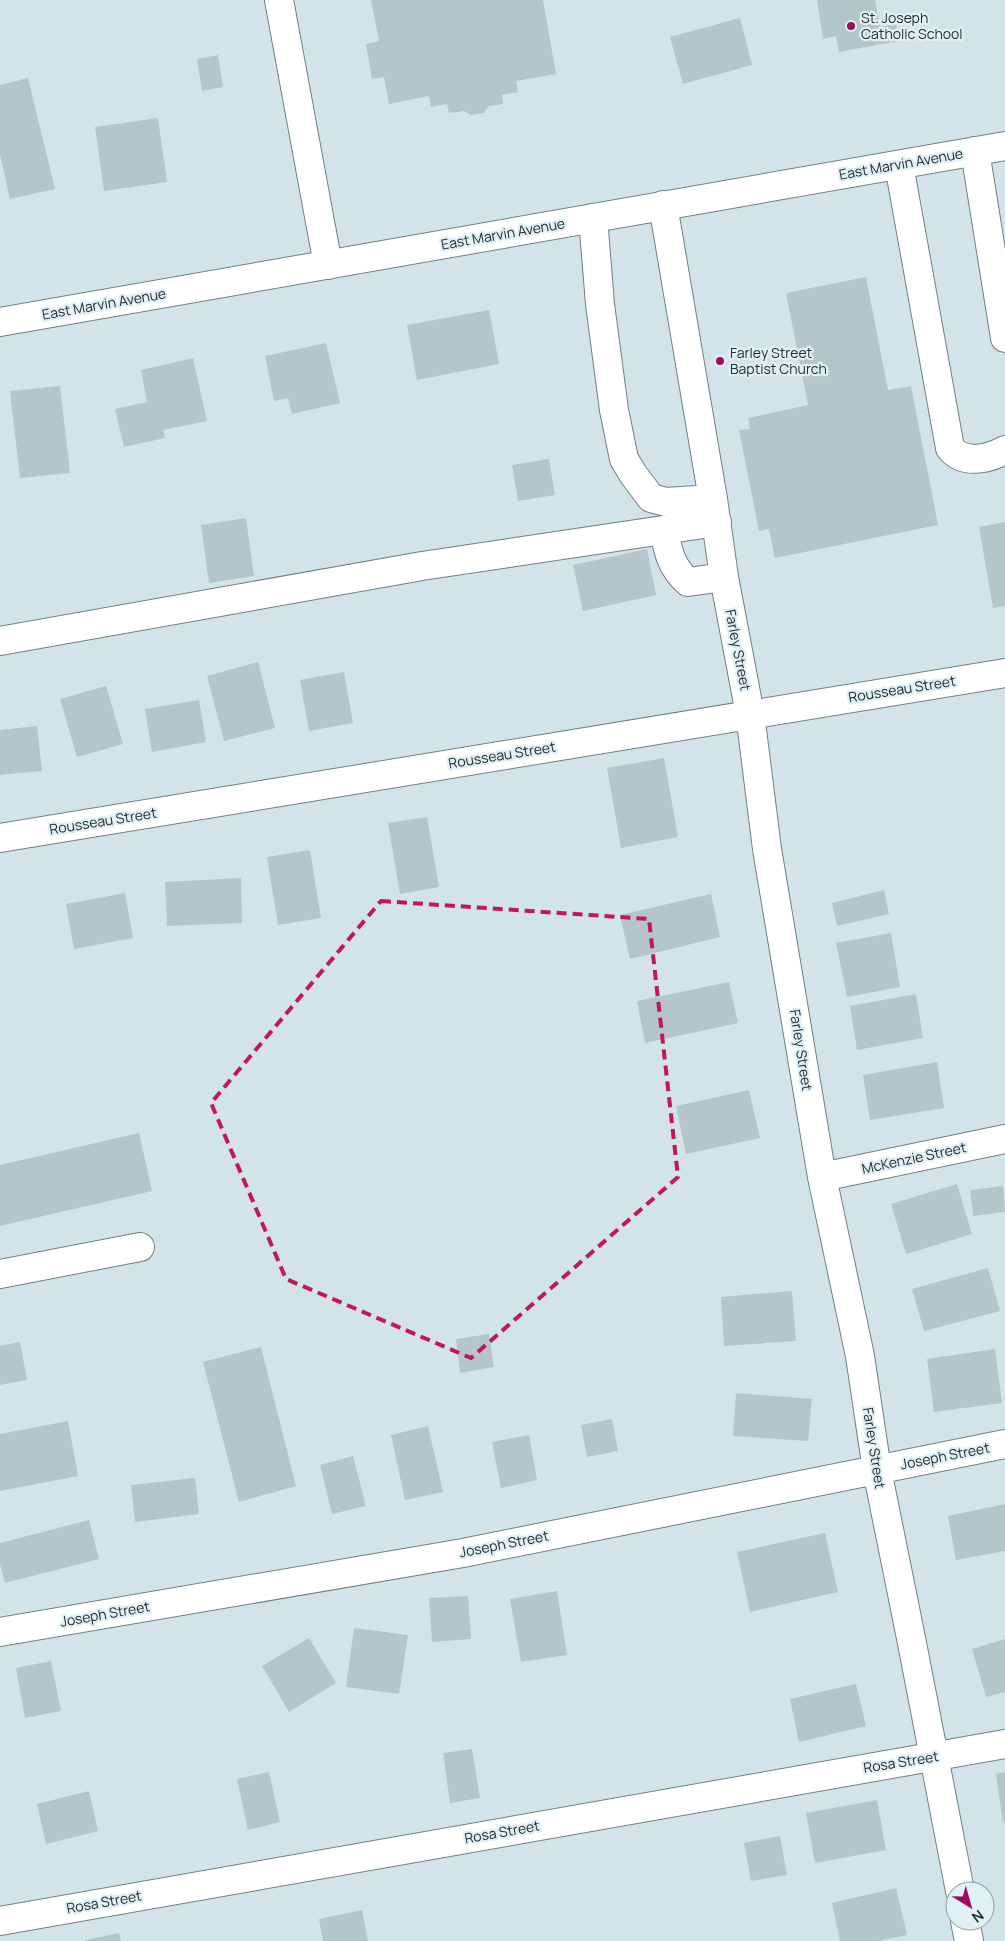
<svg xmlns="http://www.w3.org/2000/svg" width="1005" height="1941" font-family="Manrope,sans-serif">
	<rect width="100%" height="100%" fill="#d2e4e9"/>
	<!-- building -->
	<path fill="#b5c6cb" d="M 371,0 L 543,0 L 556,74 L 516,81 L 518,92 L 502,95 L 503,104 L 489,106 L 484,113 L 471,115 L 464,111 L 449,113 L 447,104 L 431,107 L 429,96 L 389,104 L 384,77 L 372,79 L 366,44 L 379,41 Z
		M 817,0 L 875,0 L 880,27 L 896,24 L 899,41 L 839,52 L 836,36 L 823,39 Z
		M 740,18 L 752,65 L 683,84 L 670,37 Z
		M 218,55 L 223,87 L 202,91 L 197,59 Z
		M 28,78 L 55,189 L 10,199 L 0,155 L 0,85 Z
		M 158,118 L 167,182 L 104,191 L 95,127 Z
		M 866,277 L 888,390 L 911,386 L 938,525 L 775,558 L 769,529 L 759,531 L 739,430 L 750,429 L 748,418 L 808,405 L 786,293 Z
		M 489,310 L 499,364 L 417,380 L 407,325 Z
		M 326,343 L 340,403 L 292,414 L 288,398 L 274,401 L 265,356 Z
		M 193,358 L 207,421 L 163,430 L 165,438 L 124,447 L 115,409 L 147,402 L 141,370 Z
		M 60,386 L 70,473 L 20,478 L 10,391 Z
		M 549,459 L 555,495 L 518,501 L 512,465 Z
		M 246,518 L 254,576 L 209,583 L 201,525 Z
		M 1005,522 L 1005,606 L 993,608 L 979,527 Z
		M 647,549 L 656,595 L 583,611 L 573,565 Z
		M 258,662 L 275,728 L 224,741 L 207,676 Z
		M 344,672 L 353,723 L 309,731 L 300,680 Z
		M 106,686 L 123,744 L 77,757 L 60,699 Z
		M 199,700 L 206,742 L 152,752 L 145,709 Z
		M 37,726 L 42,771 L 0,775 L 0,730 Z
		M 664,758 L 678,837 L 621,848 L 607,768 Z
		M 427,817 L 439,887 L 400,894 L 388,823 Z
		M 310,850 L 321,918 L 278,925 L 267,857 Z
		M 241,878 L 242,923 L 167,926 L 165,882 Z
		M 884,890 L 889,914 L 837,926 L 832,903 Z
		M 125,893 L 133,938 L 74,949 L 66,904 Z
		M 711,894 L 720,937 L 630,959 L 620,915 Z
		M 891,933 L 900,987 L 847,997 L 836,943 Z
		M 729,982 L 738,1023 L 645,1043 L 637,1001 Z
		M 916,994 L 923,1038 L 857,1050 L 850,1006 Z
		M 937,1062 L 944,1108 L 870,1120 L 863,1075 Z
		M 749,1090 L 760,1138 L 686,1154 L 676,1106 Z
		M 139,1133 L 152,1191 L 0,1226 L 0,1165 Z
		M 957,1184 L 972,1234 L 906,1254 L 891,1204 Z
		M 1003,1186 L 1005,1212 L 973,1216 L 970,1190 Z
		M 988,1268 L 1000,1311 L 924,1331 L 912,1289 Z
		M 792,1291 L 796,1341 L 724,1346 L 721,1297 Z
		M 489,1334 L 494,1367 L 460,1373 L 456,1339 Z
		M 20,1342 L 27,1380 L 0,1385 L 0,1346 Z
		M 261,1347 L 296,1486 L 239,1502 L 203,1362 Z
		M 995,1349 L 1002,1403 L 934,1412 L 927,1359 Z
		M 736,1393 L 812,1399 L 808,1441 L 733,1436 Z
		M 612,1419 L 618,1451 L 587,1457 L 581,1425 Z
		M 68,1421 L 78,1476 L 0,1491 L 0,1434 Z
		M 428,1426 L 443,1492 L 405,1500 L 391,1435 Z
		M 529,1435 L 537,1480 L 501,1488 L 492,1442 Z
		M 353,1456 L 366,1506 L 332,1514 L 320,1465 Z
		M 195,1478 L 199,1514 L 135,1522 L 131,1485 Z
		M 1005,1504 L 1005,1551 L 956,1560 L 948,1516 Z
		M 89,1520 L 99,1559 L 5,1583 L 0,1564 L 0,1543 Z
		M 825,1533 L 838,1592 L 750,1612 L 737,1552 Z
		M 557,1591 L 567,1655 L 521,1662 L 510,1599 Z
		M 468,1596 L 471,1639 L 432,1642 L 429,1598 Z
		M 354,1628 L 408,1635 L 399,1694 L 346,1687 Z
		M 309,1638 L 336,1683 L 289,1712 L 262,1666 Z
		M 1005,1639 L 1005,1692 L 986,1697 L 972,1649 Z
		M 51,1661 L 61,1711 L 25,1718 L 16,1668 Z
		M 856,1684 L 866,1726 L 799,1742 L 790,1699 Z
		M 472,1749 L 480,1798 L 450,1803 L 443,1753 Z
		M 269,1772 L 280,1822 L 248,1830 L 237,1779 Z
		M 1005,1772 L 1005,1822 L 1003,1823 L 996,1774 Z
		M 89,1791 L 98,1831 L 46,1844 L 37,1804 Z
		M 877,1800 L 886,1850 L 815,1863 L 806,1813 Z
		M 780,1836 L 787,1875 L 751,1881 L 744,1843 Z
		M 896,1888 L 907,1935 L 879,1941 L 840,1941 L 832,1903 Z
		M 362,1910 L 368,1941 L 323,1941 L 319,1919 Z
		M 119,1933 L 121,1941 L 85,1941 L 85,1940 Z"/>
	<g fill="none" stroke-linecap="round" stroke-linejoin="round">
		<!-- minor casing -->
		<g stroke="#708085" stroke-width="30">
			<path id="minor" d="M 279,0 L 328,265
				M 975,151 L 1005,338
				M 899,165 L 950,448 C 964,465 988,459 1005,450
				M 663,205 L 713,499 L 724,577 L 750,714 L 767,849 L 822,1177 L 860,1356 L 877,1470 L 911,1638 L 960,1891
				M 593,218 L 600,304 L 614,410 L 624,459 L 633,474 L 651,498 L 666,502 L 713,499
				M 664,530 C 668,552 671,567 688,582 L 724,577
				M 0,641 L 422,566 L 717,522
				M 0,838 L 1005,673
				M 822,1177 L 1005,1139
				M 0,1274 L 140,1247
				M 0,1632 L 463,1553 L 1005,1444
				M 0,1921 L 1005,1744
				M 965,1921 L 969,1941"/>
		</g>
		<!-- major casing -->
		<g stroke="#708085" stroke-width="30">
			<path id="major" d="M 0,322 L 1005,146"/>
		</g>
		<!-- minor -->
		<use href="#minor" stroke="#fff" stroke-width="28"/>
		<!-- major -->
		<use href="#major" stroke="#fff" stroke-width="28"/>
	</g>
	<!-- marked area -->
	<path fill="none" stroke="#c2185b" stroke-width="4" stroke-dasharray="10 6" stroke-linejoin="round" d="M 381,901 L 649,919 L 678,1177 L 471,1358 L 286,1279 L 211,1103 Z"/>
	<!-- markers -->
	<g fill="#9b0e5e" stroke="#dff1f6" stroke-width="2">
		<circle cx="851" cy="26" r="5"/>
		<circle cx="720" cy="361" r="5"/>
	</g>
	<g text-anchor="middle" stroke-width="4.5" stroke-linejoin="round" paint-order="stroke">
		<!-- poi labels -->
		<g font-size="14" fill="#272d2f" stroke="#dff1f6" text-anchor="start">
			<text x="861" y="23">St. Joseph<tspan x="861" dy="16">Catholic School</tspan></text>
			<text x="730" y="358">Farley Street<tspan x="730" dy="16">Baptist Church</tspan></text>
		</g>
		<!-- street labels -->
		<g font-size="14" fill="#272d2f" stroke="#dff1f6">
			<text transform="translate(901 164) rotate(-10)" y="5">East Marvin Avenue</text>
			<text transform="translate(503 234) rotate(-10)" y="5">East Marvin Avenue</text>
			<text transform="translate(104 304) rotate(-10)" y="5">East Marvin Avenue</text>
			<text transform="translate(738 650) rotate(79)" y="5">Farley Street</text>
			<text transform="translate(902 689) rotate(-9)" y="5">Rousseau Street</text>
			<text transform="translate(502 755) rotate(-9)" y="5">Rousseau Street</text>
			<text transform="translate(103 821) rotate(-9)" y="5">Rousseau Street</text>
			<text transform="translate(801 1050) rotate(81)" y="5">Farley Street</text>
			<text transform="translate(914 1158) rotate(-12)" y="5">McKenzie Street</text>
			<text transform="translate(874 1448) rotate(81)" y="5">Farley Street</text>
			<text transform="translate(945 1456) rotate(-11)" y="5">Joseph Street</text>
			<text transform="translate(504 1544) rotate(-11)" y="5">Joseph Street</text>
			<text transform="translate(105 1614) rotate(-10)" y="5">Joseph Street</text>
			<text transform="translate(901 1762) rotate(-9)" y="5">Rosa Street</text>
			<text transform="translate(502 1832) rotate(-10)" y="5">Rosa Street</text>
			<text transform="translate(104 1902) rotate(-10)" y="5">Rosa Street</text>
		</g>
	</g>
	<!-- north arrow -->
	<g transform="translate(970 1906) rotate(143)"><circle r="24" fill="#dff1f6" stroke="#95a3a6"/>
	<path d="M0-4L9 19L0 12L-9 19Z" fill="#9b0e5e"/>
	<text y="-8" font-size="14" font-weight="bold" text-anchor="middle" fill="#272d2f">N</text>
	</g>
</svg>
